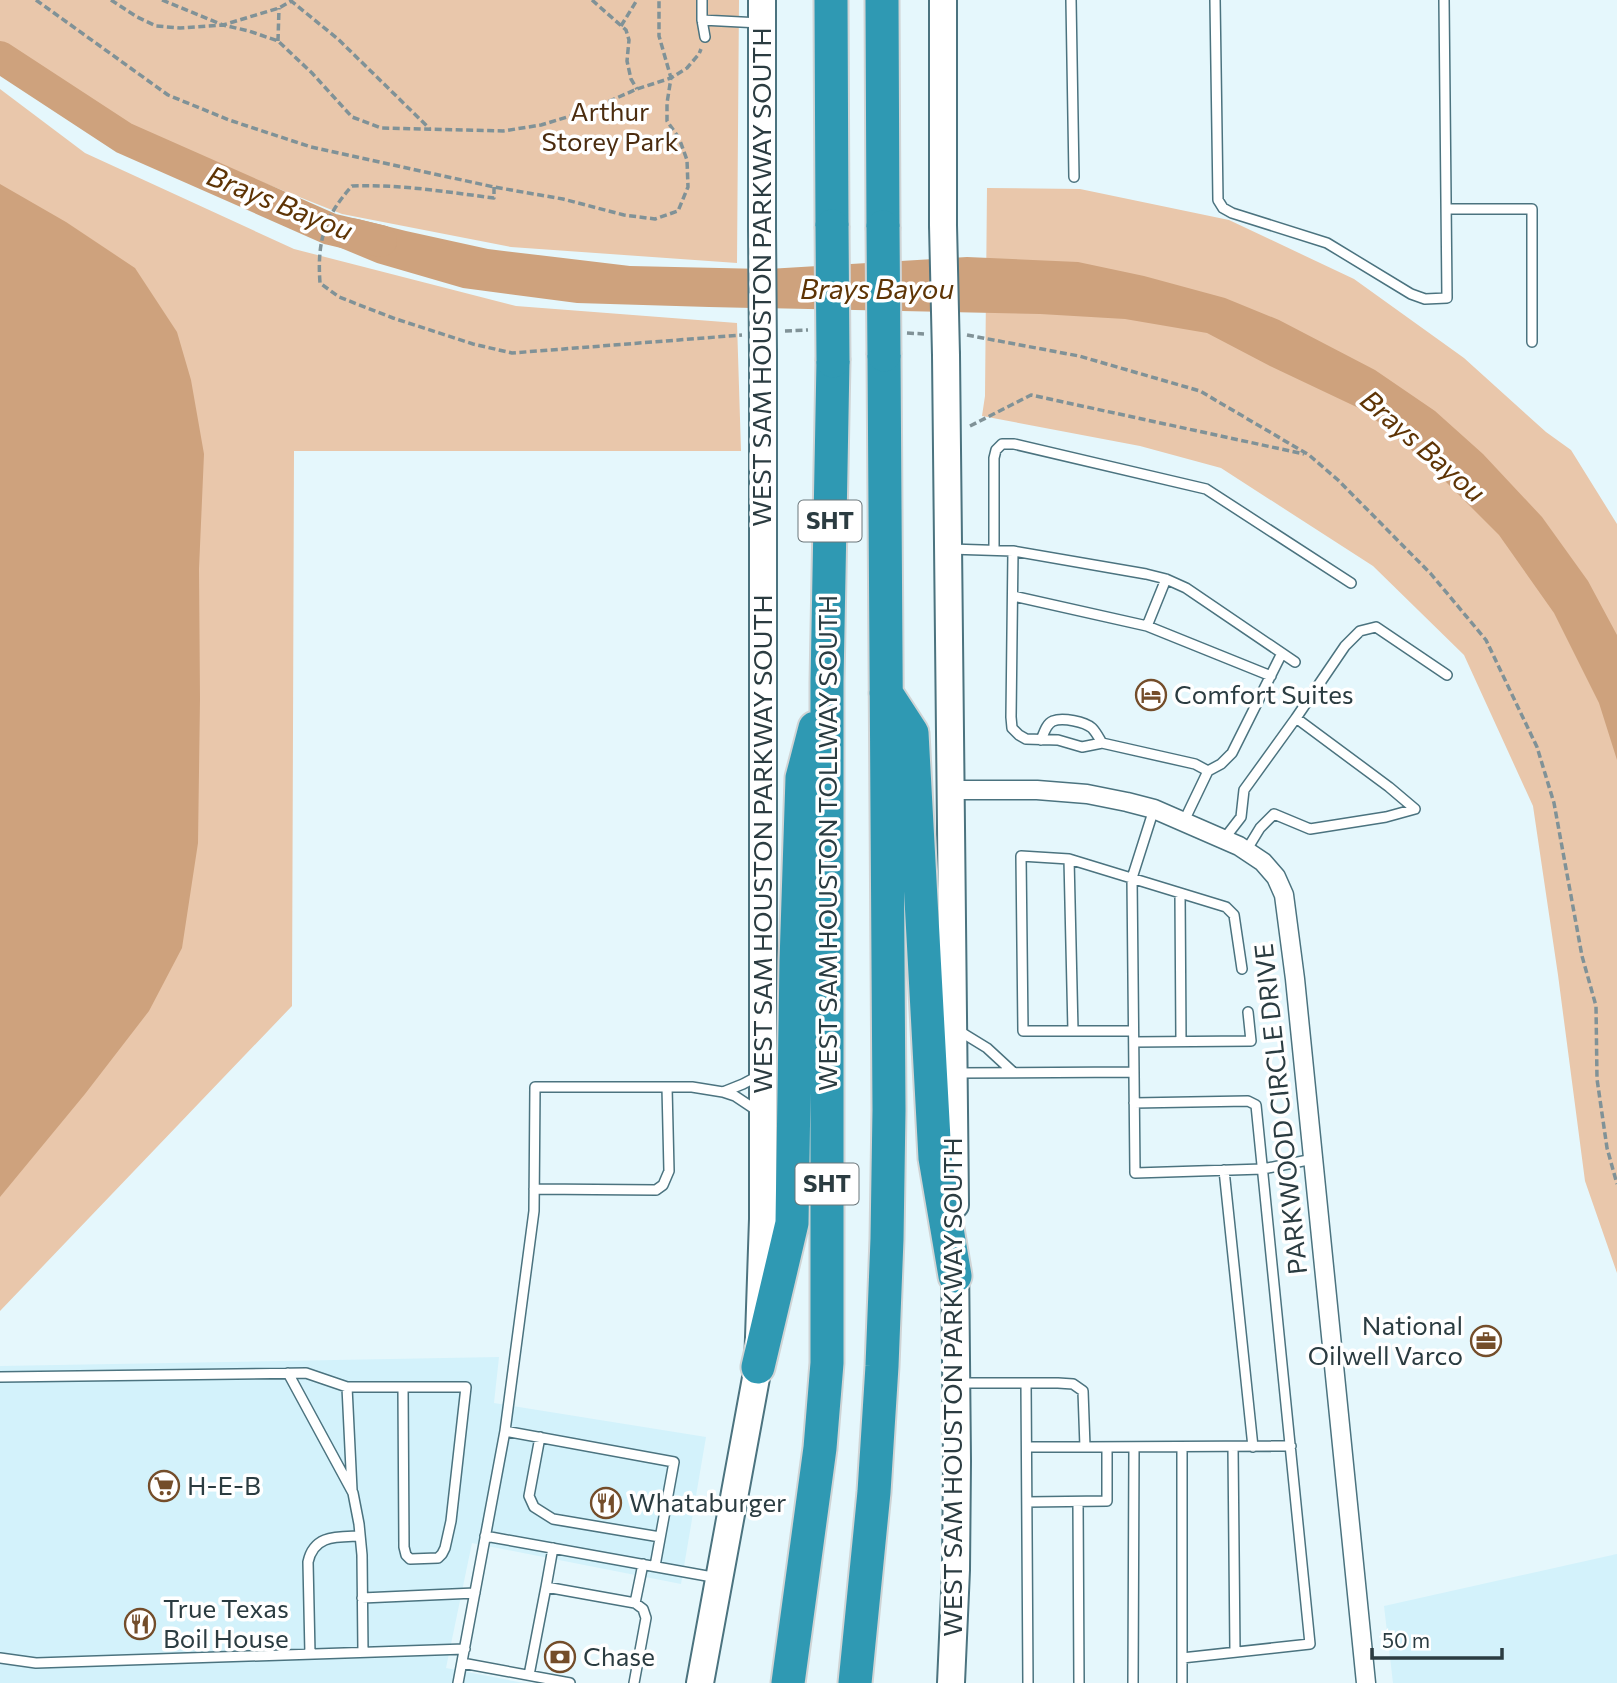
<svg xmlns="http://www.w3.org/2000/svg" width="1617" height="1683" font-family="Commissioner,sans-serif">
	<rect width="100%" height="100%" fill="#e5f7fc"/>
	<!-- built -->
	<path fill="#d3f2fb" d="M 499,1357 L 494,1403 L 706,1437 L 681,1584 L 472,1543 L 446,1668 L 524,1683 L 0,1683 L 0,1366 Z
		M 1617,1554 L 1617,1683 L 1393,1683 L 1384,1606 Z"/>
	<!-- green -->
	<path fill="#e9c7ab" d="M 0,0 L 739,0 L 737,263 L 511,247 L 342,214 L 141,134 L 6,51 L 0,44 Z
		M 0,89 L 85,153 L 294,249 L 516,306 L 737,323 L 741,451 L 294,451 L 292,1006 L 0,1311 Z
		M 987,188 L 1080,189 L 1229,220 L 1354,279 L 1464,358 L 1546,432 L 1571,450 L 1617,524 L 1617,1273 L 1585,1181 L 1558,975 L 1533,806 L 1464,655 L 1373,566 L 1221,468 L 1140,446 L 982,416 L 985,396 Z"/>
	<!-- water -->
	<path fill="#cea27d" d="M 0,184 L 66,222 L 135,268 L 177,332 L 191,380 L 204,454 L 199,569 L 200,699 L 198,843 L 182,948 L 149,1011 L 85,1094 L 0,1197 Z
		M 344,217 L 358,219 L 406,231 L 488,249 L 630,266 L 768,269 L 967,257 L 1078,262 L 1144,276 L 1225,298 L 1279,320 L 1375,370 L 1435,411 L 1483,454 L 1542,517 L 1588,581 L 1617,635 L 1617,760 L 1599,703 L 1554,613 L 1499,535 L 1429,465 L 1365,411 L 1270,366 L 1207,333 L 1125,319 L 1040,314 L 709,307 L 577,303 L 463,288 L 377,263 L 336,246 Z"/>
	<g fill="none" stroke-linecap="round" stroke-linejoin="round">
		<!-- river -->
		<path stroke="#cea27d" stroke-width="32" d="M 0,57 L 124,138 L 330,229 L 381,241"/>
		<!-- service casing -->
		<g stroke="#4b737f" stroke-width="12">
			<path id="service" d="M 702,0 L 702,20 L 760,23
				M 1071,0 L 1074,177
				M 1215,0 L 1218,200 L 1223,208 L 1232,213 L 1327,243 L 1411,294 L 1425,299 L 1447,298 L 1444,0
				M 702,20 L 705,37
				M 1446,209 L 1532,209 L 1532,342
				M 950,549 L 1013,551 L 1146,574 L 1166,579 L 1186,588 L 1295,662
				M 994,549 L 994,458 L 996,450 L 1002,444 L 1014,444 L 1206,489 L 1351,583
				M 1013,551 L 1011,717 L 1012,728 L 1019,735 L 1026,739 L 1058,740 L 1082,747 L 1102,743 L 1195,764 L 1208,771
				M 1013,596 L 1147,626 L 1271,676
				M 1147,626 L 1166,579
				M 1296,718 L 1345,646 L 1360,631 L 1376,627 L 1447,675
				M 1041,740 C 1044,733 1046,724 1053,721 C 1063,717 1085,722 1092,728 C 1096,732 1099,738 1102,743
				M 1154,809 L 1132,878 L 1135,1173 L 1263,1169 L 1313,1159
				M 1184,821 L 1208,771 L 1221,764 L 1232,753 L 1282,653
				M 1224,839 L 1241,817 L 1244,790 L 1296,718 L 1389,787 L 1415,809 L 1386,817 L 1310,829 L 1274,814 L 1260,828 L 1246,851
				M 1069,859 L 1073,1031
				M 1180,893 L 1181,1041
				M 956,1029 L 987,1048 L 1013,1072
				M 1133,1031 L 1023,1031 L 1021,856 L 1069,859 L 1226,907 L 1234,915 L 1242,969
				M 1134,1042 L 1251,1041 L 1248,1012
				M 955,1073 L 1134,1072
				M 723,1092 L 743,1084 L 760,1075
				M 1134,1103 L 1248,1101 L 1256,1105 L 1310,1644 L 1182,1658
				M 1224,1170 L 1253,1447
				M 534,1189 L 656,1190 L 663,1185 L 669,1171 L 667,1087
				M 288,1373 L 353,1493 L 359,1524 L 362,1555 L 363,1652
				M 0,1377 L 306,1373 L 347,1387 L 466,1387 L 451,1521 L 445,1548 L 442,1554 L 438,1558 L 410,1559 L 406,1555 L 404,1547 L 403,1387
				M 960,1383 L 1058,1383 L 1073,1384 L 1083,1391 L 1085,1447 L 1027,1447
				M 1026,1383 L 1028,1683
				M 347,1387 L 352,1490
				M 505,1431 L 674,1462 L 655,1566
				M 540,1437 L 529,1496 L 534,1507 L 553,1519 L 660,1537
				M 1085,1447 L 1291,1446
				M 1182,1447 L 1182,1683
				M 1233,1447 L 1235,1652
				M 1027,1502 L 1107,1501 L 1107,1447
				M 1078,1502 L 1079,1683
				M 485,1536 L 718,1578
				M 553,1548 L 546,1587 L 635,1603 L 643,1609 L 646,1618 L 634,1683
				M 362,1598 L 475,1593
				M 635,1603 L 643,1564
				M 310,1654 L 308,1562 C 314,1534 338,1537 360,1536
				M 0,1658 L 36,1663 L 465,1649
				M 462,1663 L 570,1683
				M 529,1675 L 546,1587
				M 458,1683 L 505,1431 L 534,1211 L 535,1087 L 692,1087 L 723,1092 L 735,1096 L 759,1112
				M 1133,1683 L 1134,1447"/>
		</g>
		<!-- minor casing -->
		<g stroke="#4b737f" stroke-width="21">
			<path id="minor" d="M 950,790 L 1037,790 L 1087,794 L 1127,802 L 1154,809 L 1239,846 L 1263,862 L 1276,877 L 1284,895 L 1295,979 L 1366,1683"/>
		</g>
		<!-- secondary casing -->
		<g stroke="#4b737f" stroke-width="30">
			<path id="secondary" d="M 762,0 L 762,228
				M 943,225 L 943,0
				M 946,355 L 955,1205
				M 700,1683 L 758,1367 L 763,1219 L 763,353
				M 951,1683 L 956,1570 L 957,1461 L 955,1258"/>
		</g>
		<!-- motorway casing -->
		<g stroke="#d0d4d5" stroke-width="37">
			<path id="motorway" d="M 831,0 L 832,226
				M 882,0 L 883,227
				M 886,693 L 912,733 L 935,1158 L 955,1276
				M 758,1367 L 792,1223 L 796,962 L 802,778 L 815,728
				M 788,1683 L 820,1448 L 827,1363 L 827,682 L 833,361
				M 855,1683 L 874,1492 L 882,1366 L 887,1239 L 889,1110 L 884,355"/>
		</g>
		<!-- path -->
		<path stroke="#809297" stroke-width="3.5" stroke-dasharray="7 3.5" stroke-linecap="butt" d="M 36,0 L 168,95 L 229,120 L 311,147 L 494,187 L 563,199 L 624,215 L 655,219 L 678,211 L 688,187 L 687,160 L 679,138 L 667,121 L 667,103 L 671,78 L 659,36 L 659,0
			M 111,0 L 137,17 L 156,26 L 180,28 L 223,25 L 249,31 L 278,41 L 312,73 L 352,117 L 381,128 L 503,131 L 541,125 L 587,111 L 637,89 L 671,78 L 687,68 L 699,54 L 701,49
			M 162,0 L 223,25 L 279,8 L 291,1
			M 290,0 L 338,39 L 430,129
			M 592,0 L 626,30 L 629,40 L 627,61 L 631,79 L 637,89
			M 621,26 L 637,0
			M 278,41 L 279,8
			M 494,187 L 494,198 C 447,192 399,184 352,186 C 324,217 317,242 320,283 L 339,297 L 393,318 L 473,344 L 512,353 L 742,335
			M 785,331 L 808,330
			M 907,333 L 924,334
			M 967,335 L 1079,356 L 1200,391 L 1309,455 L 1338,480 L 1431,574 L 1486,640 L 1537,747 L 1554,803 L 1582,956 L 1596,1006 L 1597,1079 L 1607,1148 L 1617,1184
			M 970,426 L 1031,395 L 1304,454"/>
		<!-- service -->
		<use href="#service" stroke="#fff" stroke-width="9"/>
		<!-- minor -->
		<use href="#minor" stroke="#fff" stroke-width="18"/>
		<!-- secondary -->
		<use href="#secondary" stroke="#fff" stroke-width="26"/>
		<!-- motorway -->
		<use href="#motorway" stroke="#2f99b3" stroke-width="33"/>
		<!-- secondary-bridge casing -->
		<g stroke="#4b737f" stroke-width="30" stroke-linecap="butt">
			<path id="secondary-bridge" d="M 943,225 L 946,355
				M 762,228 L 763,353"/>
		</g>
		<!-- motorway-bridge casing -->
		<g stroke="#d0d4d5" stroke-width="37" stroke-linecap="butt">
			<path id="motorway-bridge" d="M 832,226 L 833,361
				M 883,227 L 884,355"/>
		</g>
		<!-- secondary-bridge -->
		<use href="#secondary-bridge" stroke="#fff" stroke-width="26"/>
		<!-- motorway-bridge -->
		<use href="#motorway-bridge" stroke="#2f99b3" stroke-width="33"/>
	</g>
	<!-- icons -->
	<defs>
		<g id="hotel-ring" transform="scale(1.575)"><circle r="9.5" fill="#fff" stroke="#744d2a" stroke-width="1.5"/><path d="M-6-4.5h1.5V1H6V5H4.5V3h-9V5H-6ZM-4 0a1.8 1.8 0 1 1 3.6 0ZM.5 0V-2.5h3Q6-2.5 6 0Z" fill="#744d2a"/></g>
		<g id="office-ring" transform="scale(1.575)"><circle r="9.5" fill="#fff" stroke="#744d2a" stroke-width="1.5"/><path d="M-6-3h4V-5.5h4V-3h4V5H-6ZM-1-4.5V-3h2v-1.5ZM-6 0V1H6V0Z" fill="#744d2a"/></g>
		<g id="supermarket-ring" transform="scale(1.575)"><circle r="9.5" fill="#fff" stroke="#744d2a" stroke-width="1.5"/><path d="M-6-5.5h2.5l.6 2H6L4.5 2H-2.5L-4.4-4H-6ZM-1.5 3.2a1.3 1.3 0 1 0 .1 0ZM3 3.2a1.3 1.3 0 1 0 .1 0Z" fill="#744d2a"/></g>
		<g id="restaurant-ring" transform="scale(1.575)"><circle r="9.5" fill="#fff" stroke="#744d2a" stroke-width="1.5"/><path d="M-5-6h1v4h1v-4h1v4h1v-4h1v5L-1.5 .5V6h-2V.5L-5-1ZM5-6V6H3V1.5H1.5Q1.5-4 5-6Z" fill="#744d2a"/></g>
		<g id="bank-ring" transform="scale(1.575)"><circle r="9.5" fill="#fff" stroke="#744d2a" stroke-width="1.5"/><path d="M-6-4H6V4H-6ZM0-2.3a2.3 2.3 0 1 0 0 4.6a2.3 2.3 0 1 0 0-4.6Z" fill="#744d2a"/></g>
	</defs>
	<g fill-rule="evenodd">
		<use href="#hotel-ring" x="1151" y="695"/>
		<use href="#office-ring" x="1486" y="1341"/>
		<use href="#supermarket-ring" x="164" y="1486"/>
		<use href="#restaurant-ring" x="606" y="1503"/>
		<use href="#restaurant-ring" x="140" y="1624"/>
		<use href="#bank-ring" x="560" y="1657"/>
	</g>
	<g text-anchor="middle" stroke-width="7" stroke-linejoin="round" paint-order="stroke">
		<!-- shield labels -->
		<g fill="#fff" stroke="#6b767a" stroke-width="2">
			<rect x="798.5" y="500.5" width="63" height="41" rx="5"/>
			<rect x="795.5" y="1163.5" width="63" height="41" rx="5"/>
		</g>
		<g font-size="24" font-weight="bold" fill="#2b3c41">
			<text x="830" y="529">SHT</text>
			<text x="827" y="1192">SHT</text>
		</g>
		<!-- park labels -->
		<g font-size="26" fill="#4b2c0f" stroke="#fff">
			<text x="610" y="121">Arthur<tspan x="610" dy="30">Storey Park</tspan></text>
		</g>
		<!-- street labels -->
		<g font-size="26" fill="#2b3c41" stroke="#fff">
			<text transform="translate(762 277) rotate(-90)" y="9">WEST SAM HOUSTON PARKWAY SOUTH</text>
			<text transform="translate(828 843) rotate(-90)" y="9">WEST SAM HOUSTON TOLLWAY SOUTH</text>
			<text transform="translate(763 844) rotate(-90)" y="9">WEST SAM HOUSTON PARKWAY SOUTH</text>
			<text transform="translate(1281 1109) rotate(-96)" y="9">PARKWOOD CIRCLE DRIVE</text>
			<text transform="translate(953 1387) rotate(-90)" y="9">WEST SAM HOUSTON PARKWAY SOUTH</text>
		</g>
		<!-- poi labels -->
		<g font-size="26" fill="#2b3c41" stroke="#fff" text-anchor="start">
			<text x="1174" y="704">Comfort Suites</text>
			<text x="1463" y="1335" text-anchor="end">National<tspan x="1463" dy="30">Oilwell Varco</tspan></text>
			<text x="187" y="1495">H-E-B</text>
			<text x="629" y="1512">Whataburger</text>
			<text x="163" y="1618">True Texas<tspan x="163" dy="30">Boil House</tspan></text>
			<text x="583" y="1666">Chase</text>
		</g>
		<!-- water labels -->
		<g font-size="28" font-style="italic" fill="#5e3405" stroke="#fff">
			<text transform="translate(280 203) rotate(22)" y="10">Brays Bayou</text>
			<text x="877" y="299">Brays Bayou</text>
			<text transform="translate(1423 446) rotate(41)" y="10">Brays Bayou</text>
		</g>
	</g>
	<!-- scale -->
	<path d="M1372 1648v10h130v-10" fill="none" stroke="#2b3c41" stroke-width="3.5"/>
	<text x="1382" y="1648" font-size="21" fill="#2b3c41" stroke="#ffffff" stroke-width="5" paint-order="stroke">50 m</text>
</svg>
